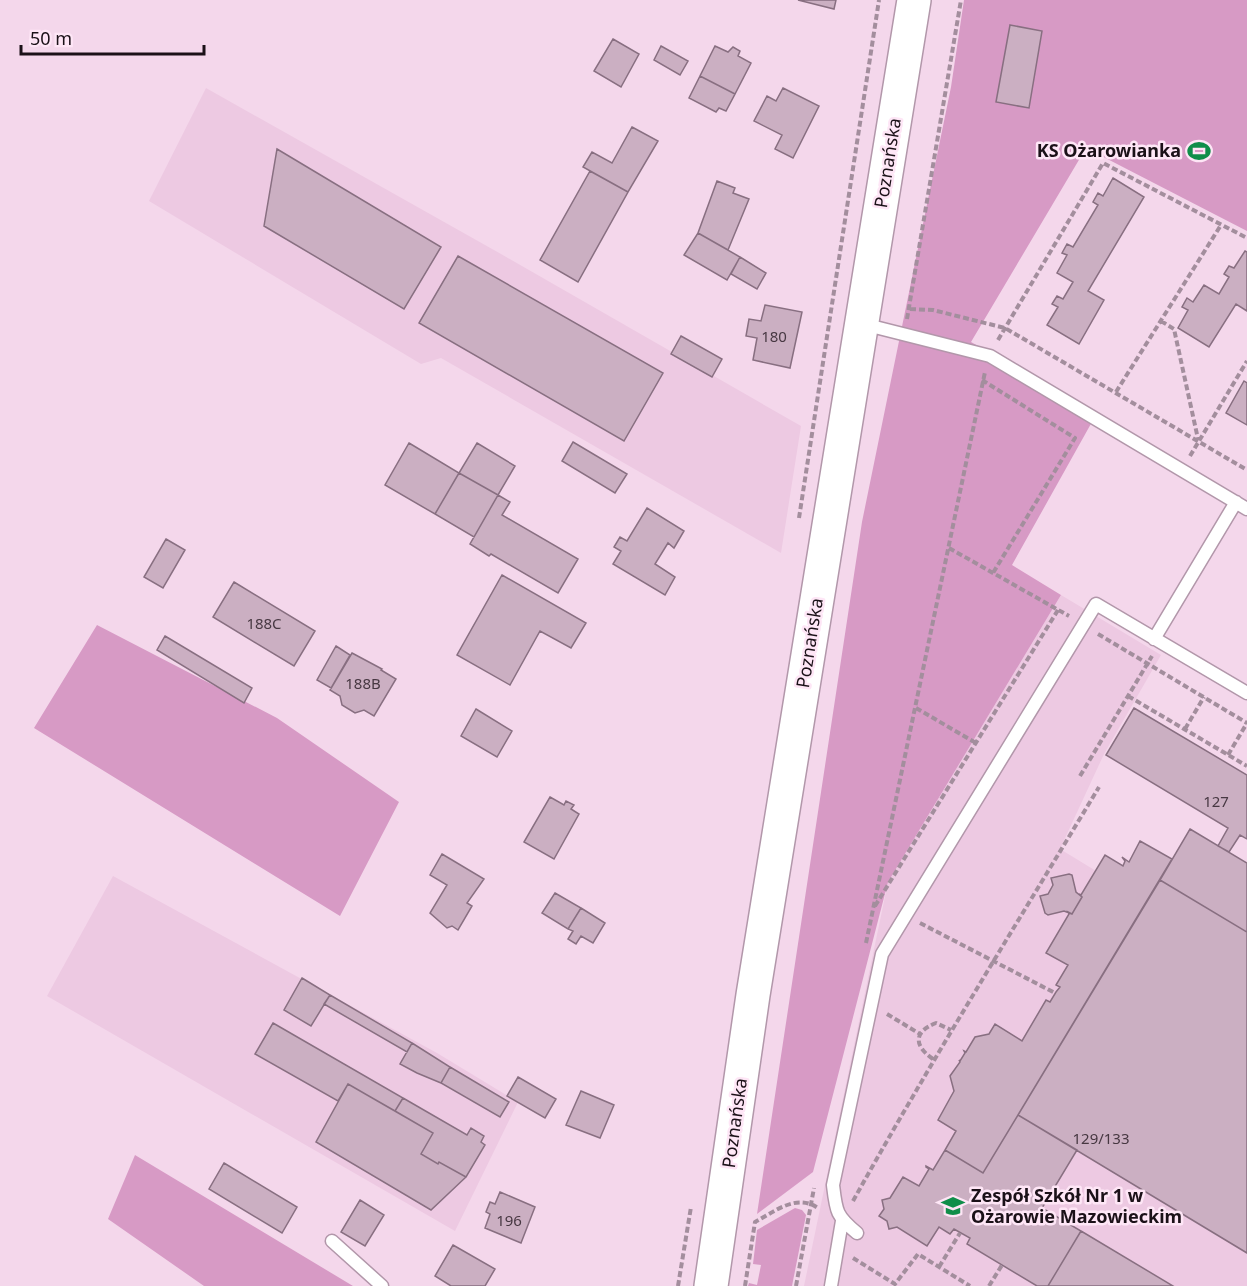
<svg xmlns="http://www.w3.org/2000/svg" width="1247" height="1286" font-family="'Noto Sans',sans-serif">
	<rect width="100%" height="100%" fill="#f4d7eb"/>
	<!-- built -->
	<path fill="#edc9e2" d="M 206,88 L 501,254 L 801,426 L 781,553 L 441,358 L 421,364 L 149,201 Z
		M 1061,595 L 1161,655 L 1104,754 L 1060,849 L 1247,963 L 1247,1286 L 804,1286 L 888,882 Z
		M 113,876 L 437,1053 L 518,1102 L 455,1231 L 47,996 Z"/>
	<!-- green -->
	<path fill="#d79ac5" d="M 964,0 L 1247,0 L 1247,231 L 1086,148 L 971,342 L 1097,413 L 1012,565 L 1061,595 L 888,882 L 813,1172 L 757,1214 L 862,522 L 951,87 Z
		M 97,625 L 277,718 L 399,802 L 340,916 L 34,728 Z
		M 135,1155 L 353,1286 L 204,1286 L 108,1219 Z
		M 795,1208 L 802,1210 L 806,1215 L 792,1286 L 748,1286 L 749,1283 L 757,1285 L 761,1265 L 753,1264 L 757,1230 Z"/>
	<!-- building -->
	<path fill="#cbafc2" stroke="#886f81" stroke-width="1.5" d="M 798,0 L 836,0 L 834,9 Z
		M 1010,25 L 1042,31 L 1029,108 L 996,102 Z
		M 613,39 L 639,54 L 621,87 L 594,71 Z
		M 661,46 L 688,61 L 680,75 L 654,60 Z
		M 715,46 L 728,52 L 733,47 L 740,51 L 738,56 L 751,63 L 735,94 L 700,76 Z
		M 700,76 L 735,94 L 726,111 L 719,108 L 716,112 L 689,98 Z
		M 783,88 L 819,106 L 793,158 L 775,149 L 782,135 L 754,121 L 767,96 L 776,101 Z
		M 632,127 L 658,141 L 628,192 L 583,167 L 592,152 L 612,163 Z
		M 277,149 L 441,247 L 404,309 L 264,226 Z
		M 590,171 L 628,192 L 578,282 L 540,260 Z
		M 1113,178 L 1144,197 L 1088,291 L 1104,300 L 1079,344 L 1047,325 L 1058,307 L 1052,304 L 1057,296 L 1063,299 L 1073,282 L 1057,273 L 1067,255 L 1062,253 L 1067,244 L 1073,247 L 1098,205 L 1093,202 L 1098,193 L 1103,196 Z
		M 717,181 L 735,188 L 733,193 L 749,199 L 728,250 L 698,233 Z
		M 698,233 L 740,257 L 727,280 L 684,255 Z
		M 1245,251 L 1247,252 L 1247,311 L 1236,304 L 1209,347 L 1178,328 L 1188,310 L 1182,307 L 1187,298 L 1193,302 L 1204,285 L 1219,294 L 1229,277 L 1224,274 L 1229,266 L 1234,268 Z
		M 458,256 L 663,373 L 624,441 L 419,323 Z
		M 740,257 L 766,273 L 757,289 L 731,274 Z
		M 765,305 L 802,312 L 790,368 L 753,360 L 757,338 L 746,336 L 749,319 L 761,321 Z
		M 681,336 L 722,359 L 712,377 L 671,354 Z
		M 1244,381 L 1247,383 L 1247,425 L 1226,413 Z
		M 573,442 L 627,474 L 615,493 L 562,461 Z
		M 409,443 L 459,473 L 435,514 L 385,485 Z
		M 477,443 L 515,466 L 498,495 L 459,473 Z
		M 459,473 L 498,495 L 474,537 L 435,514 Z
		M 498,495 L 510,502 L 502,515 L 578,559 L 558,593 L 491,554 L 489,556 L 470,544 Z
		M 647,508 L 684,531 L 674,548 L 668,543 L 655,564 L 675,577 L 665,595 L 613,564 L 621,551 L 614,547 L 620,537 L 627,541 Z
		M 166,539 L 185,550 L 163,588 L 144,577 Z
		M 502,575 L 586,623 L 571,648 L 540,631 L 510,685 L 457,655 Z
		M 234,582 L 315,631 L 294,666 L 213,617 Z
		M 165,636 L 252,688 L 244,703 L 157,650 Z
		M 336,646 L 350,655 L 331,688 L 317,680 Z
		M 352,653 L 382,669 L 381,670 L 396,679 L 374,716 L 364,710 L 355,713 L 342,705 L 340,696 L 330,690 Z
		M 1134,708 L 1247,775 L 1247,839 L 1240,835 L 1229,852 L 1218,846 L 1228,828 L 1106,755 Z
		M 476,709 L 512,731 L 497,757 L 461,736 Z
		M 550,797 L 564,805 L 566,801 L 574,805 L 571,809 L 579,814 L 554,859 L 524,842 Z
		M 1190,829 L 1247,863 L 1247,932 L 1160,880 Z
		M 1140,841 L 1172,859 L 983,1173 L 945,1150 L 956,1131 L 938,1120 L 954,1091 L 950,1076 L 960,1062 L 959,1060 L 960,1061 L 965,1053 L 964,1051 L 966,1052 L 975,1037 L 989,1034 L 995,1024 L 1022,1041 L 1046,1000 L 1050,1002 L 1056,992 L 1060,987 L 1056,985 L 1068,965 L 1046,953 L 1069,914 L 1068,912 L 1072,914 L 1082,897 L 1079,894 L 1081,895 L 1105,855 L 1123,866 L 1125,861 L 1122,857 L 1129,862 Z
		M 442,854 L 484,879 L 467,903 L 472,906 L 458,930 L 452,926 L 447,928 L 430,913 L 447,885 L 430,875 Z
		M 1069,874 L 1072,875 L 1076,892 L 1082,897 L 1072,914 L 1064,911 L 1048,915 L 1045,913 L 1040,896 L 1048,894 L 1053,885 L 1051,878 Z
		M 1160,880 L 1247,932 L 1247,1253 L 1018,1115 Z
		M 555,893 L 581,908 L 568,929 L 542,913 Z
		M 581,908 L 605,923 L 593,943 L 581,936 L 576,944 L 568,939 L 573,931 L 568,929 Z
		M 302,978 L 330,995 L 311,1026 L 284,1010 Z
		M 330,995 L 412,1043 L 407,1052 L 324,1004 Z
		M 273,1023 L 403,1098 L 395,1111 L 348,1084 L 338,1101 L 255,1054 Z
		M 412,1043 L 450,1067 L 441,1083 L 417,1073 L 400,1064 Z
		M 450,1067 L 509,1102 L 500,1117 L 441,1083 Z
		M 518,1077 L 556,1099 L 545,1118 L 507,1096 Z
		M 348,1084 L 433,1133 L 421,1154 L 438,1164 L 439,1162 L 466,1177 L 431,1210 L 316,1142 Z
		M 581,1091 L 614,1105 L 600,1138 L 566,1125 Z
		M 403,1098 L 467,1135 L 471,1128 L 484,1136 L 481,1142 L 485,1145 L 466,1177 L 439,1162 L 438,1164 L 421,1154 L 433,1133 L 395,1111 Z
		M 1018,1115 L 1077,1150 L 1042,1208 L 1081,1231 L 1048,1286 L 1037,1286 L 967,1244 L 970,1238 L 954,1229 L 950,1234 L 939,1227 L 927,1246 L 897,1227 L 889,1229 L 887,1221 L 879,1216 L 884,1209 L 882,1200 L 890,1198 L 903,1177 L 919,1186 L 929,1169 L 926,1167 L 926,1166 L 933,1170 L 945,1150 L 983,1173 Z
		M 224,1163 L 297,1207 L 282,1233 L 209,1189 Z
		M 500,1192 L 535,1207 L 521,1243 L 485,1228 L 490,1214 L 486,1212 L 490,1202 L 495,1204 Z
		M 360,1200 L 384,1215 L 365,1246 L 341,1232 Z
		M 1081,1231 L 1173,1286 L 1048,1286 Z
		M 453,1245 L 495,1269 L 485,1286 L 451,1286 L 435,1276 Z"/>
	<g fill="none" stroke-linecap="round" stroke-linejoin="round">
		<!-- service casing -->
		<g stroke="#b297aa" stroke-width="15">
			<path id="service" d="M 863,324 L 990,356 L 1247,509
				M 1154,639 L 1236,502
				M 857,1233 C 836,1216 836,1211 833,1185 L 882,954 L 1096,604 L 1247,693
				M 332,1241 L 382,1286
				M 831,1286 L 842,1221"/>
		</g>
		<!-- primary casing -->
		<g stroke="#b297aa" stroke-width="36">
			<path id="primary" d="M 711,1286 L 753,995 L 914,0"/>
		</g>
		<!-- path -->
		<path stroke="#a38e9d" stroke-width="4" stroke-dasharray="6 3" stroke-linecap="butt" d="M 910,309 L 933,310 L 1005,328 L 1247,470
			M 907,319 L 961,0
			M 1161,321 L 1174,329 L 1198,439
			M 998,340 L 1103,163 L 1247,238
			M 982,380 L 1075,438 L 993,573
			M 1116,392 L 1221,225
			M 1190,456 L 1247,361
			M 799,518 L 879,0
			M 949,548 L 1069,616
			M 1098,634 L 1247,723
			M 1128,696 L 1247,766
			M 916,708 L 976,743
			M 1185,729 L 1204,697
			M 1228,755 L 1247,723
			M 1080,776 L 1152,656
			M 875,906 L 1058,610
			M 920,923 L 1055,993
			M 866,943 L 985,372
			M 887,1014 L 920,1034
			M 933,1059 C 914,1046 913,1032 936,1023 L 951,1030
			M 853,1201 C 931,1061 1016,925 1099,787
			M 853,1258 L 895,1284 L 918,1254 L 970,1286
			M 939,1267 L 960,1233
			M 678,1286 L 691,1207
			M 745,1286 L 755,1222 C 774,1212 796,1193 818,1208
			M 796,1286 L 814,1188
			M 989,1286 L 1002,1265"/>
		<!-- service -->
		<use href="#service" stroke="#fff" stroke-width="12"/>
		<!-- primary -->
		<use href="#primary" stroke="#fff" stroke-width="33"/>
	</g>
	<!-- icons -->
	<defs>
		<g id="stadium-bare" transform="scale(1.8)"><path d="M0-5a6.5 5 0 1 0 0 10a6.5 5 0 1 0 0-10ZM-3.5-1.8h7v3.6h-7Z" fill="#108e4a" stroke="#fee6f6" stroke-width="2.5" paint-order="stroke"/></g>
		<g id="school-bare" transform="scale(1.8)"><path d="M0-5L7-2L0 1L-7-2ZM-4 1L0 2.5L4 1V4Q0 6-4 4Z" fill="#108e4a" stroke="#fee6f6" stroke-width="2.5" paint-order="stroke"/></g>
	</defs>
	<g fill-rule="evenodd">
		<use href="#stadium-bare" x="1199" y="151"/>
		<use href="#school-bare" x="953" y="1206"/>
	</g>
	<g text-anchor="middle" stroke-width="5" stroke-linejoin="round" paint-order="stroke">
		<!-- number labels -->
		<g font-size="15" fill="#473842">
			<text x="774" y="342">180</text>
			<text x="264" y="629">188C</text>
			<text x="363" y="689">188B</text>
			<text x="1216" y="807">127</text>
			<text x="1101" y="1144">129/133</text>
			<text x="509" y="1226">196</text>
		</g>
		<!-- poi labels -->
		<g font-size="18" font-weight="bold" fill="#1b1118" stroke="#fee6f6" text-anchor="end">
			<text x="1181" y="157">KS Ożarowianka</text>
			<text x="971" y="1202" text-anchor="start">Zespół Szkół Nr 1 w<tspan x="971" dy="21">Ożarowie Mazowieckim</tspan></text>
		</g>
		<!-- street labels -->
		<g font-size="18" fill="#1b1118" stroke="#fee6f6">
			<text transform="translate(888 163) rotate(-81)" y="6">Poznańska</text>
			<text transform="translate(810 643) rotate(-81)" y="6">Poznańska</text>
			<text transform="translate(735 1123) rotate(-82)" y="6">Poznańska</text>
		</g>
	</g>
	<!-- scale -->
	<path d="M21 45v9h183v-9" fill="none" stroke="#1b1118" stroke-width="3"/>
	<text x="30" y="45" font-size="18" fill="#1b1118" stroke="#fee6f6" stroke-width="4.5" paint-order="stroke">50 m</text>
</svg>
